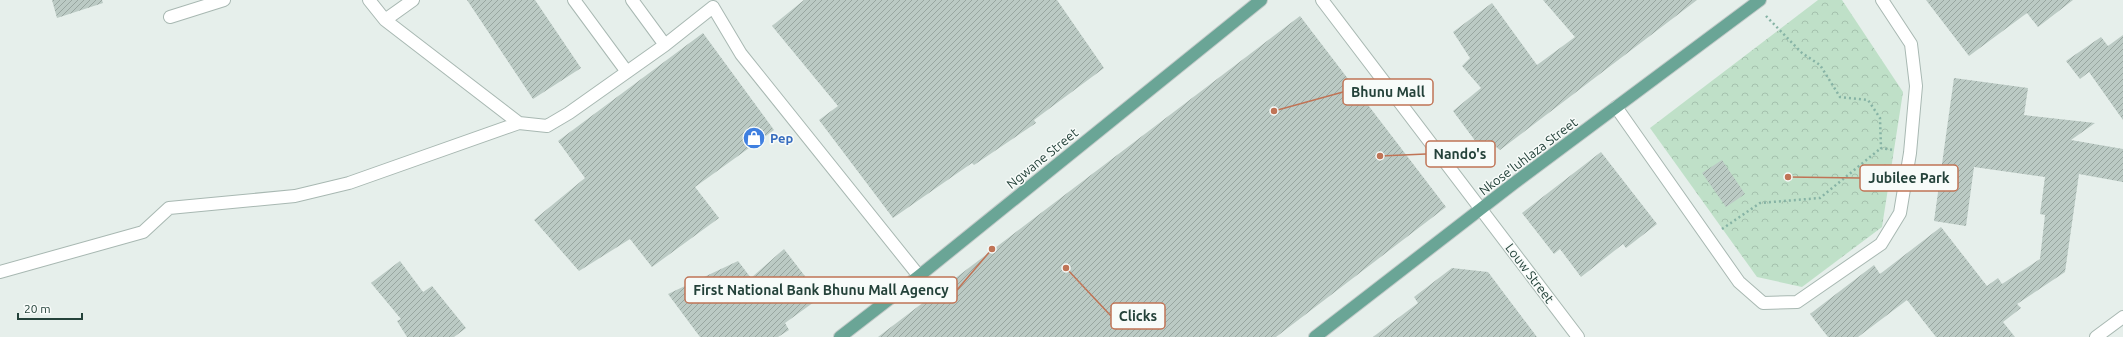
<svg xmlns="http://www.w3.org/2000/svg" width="2123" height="337" font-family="Ubuntu,sans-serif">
	<defs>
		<pattern id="park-crowns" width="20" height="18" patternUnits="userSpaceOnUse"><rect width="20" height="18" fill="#bfe0c8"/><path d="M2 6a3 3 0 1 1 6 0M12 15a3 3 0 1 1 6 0" fill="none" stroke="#a4c1ad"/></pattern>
		<pattern id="building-hatch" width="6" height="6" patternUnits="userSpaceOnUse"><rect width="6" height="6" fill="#bbcac4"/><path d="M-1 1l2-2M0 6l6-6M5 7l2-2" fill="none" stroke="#98a6a0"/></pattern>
	</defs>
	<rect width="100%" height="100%" fill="#e6efeb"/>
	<!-- park -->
	<path fill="url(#park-crowns)" d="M 1818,0 L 1842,0 L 1903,92 L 1882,227 L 1802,287 L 1757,277 L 1650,128 Z"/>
	<!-- building -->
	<path fill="url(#building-hatch)" d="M 52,0 L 102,0 L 103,3 L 57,18 Z
		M 467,0 L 535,0 L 581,68 L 533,99 Z
		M 804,0 L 1057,0 L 1104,68 L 1034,120 L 1036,123 L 974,165 L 972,163 L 893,218 L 819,120 L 838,106 L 772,26 Z
		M 1543,0 L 1697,0 L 1500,150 L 1487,140 L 1479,146 L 1453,111 L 1481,88 L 1462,66 L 1470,58 L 1453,32 L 1492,3 L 1537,65 L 1575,37 Z
		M 1926,0 L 2073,0 L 2038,27 L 2027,13 L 1969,56 Z
		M 1300,16 L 1446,207 L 1276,337 L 878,337 Z
		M 703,33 L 774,130 L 695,187 L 719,218 L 652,267 L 630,239 L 579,271 L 534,220 L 585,178 L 558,141 Z
		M 2123,35 L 2123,120 L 2089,72 L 2080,79 L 2066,61 L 2101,37 L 2108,46 Z
		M 1954,78 L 2028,88 L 2024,115 L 2095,123 L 2071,140 L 2123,149 L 2123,182 L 2079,174 L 2065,272 L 2017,304 L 2021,308 L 2003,322 L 2015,337 L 1936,337 L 1907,300 L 1858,337 L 1828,337 L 1810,314 L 1874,265 L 1880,274 L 1941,227 L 1987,286 L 1998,278 L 2002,284 L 2040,259 L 2045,215 L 2040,214 L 2045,177 L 1974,167 L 1966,226 L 1934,221 Z
		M 1601,152 L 1657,224 L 1626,248 L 1623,244 L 1581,277 L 1560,249 L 1554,254 L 1522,213 Z
		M 1722,160 L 1745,194 L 1726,207 L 1702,173 Z
		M 784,249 L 821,297 L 785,323 L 789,330 L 778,337 L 700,337 L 668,294 L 738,261 L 751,278 Z
		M 400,261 L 423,292 L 432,286 L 466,328 L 454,337 L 407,337 L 397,321 L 401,319 L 371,283 Z
		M 1452,268 L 1488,272 L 1537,337 L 1373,337 L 1418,303 L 1414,297 Z"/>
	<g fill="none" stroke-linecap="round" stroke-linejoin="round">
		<!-- minor casing -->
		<g stroke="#a8b8b2" stroke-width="14">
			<path id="minor" d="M 369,0 L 385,20 L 519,123 L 547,126 L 569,113 L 665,45 L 713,7 L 741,54 L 919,276
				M 574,0 L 627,72
				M 632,0 L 665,45
				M 1322,0 L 1578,337
				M 170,17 L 224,0
				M 385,20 L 413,0
				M 1616,107 L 1739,282 L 1763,303 L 1797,302 L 1881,244 L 1900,213 L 1910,153 L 1916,86 L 1911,44 L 1882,0
				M 0,272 L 143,232 L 169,208 L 295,196 L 349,183 L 519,123
				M 2096,337 L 2123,317"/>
		</g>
		<!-- major casing -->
		<g stroke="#c2cac8" stroke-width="14">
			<path id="major" d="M 840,337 L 919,276 L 1261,0
				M 1315,337 L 1513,184 L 1760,0"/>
		</g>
		<!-- path -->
		<path stroke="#86b3a5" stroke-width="2.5" stroke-dasharray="2 3" stroke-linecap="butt" d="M 1766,16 L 1802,53 L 1820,65 L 1840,97 L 1868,100 L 1880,118 L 1881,148 L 1893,150
			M 1722,229 L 1760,203 L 1820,198 L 1881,148"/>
		<!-- minor -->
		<use href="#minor" stroke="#fff" stroke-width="12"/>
		<!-- major -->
		<use href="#major" stroke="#6aa596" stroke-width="12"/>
	</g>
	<!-- icons -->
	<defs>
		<g id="shop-disc" transform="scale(1.15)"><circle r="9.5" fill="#3f7fe0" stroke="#f7fbf9"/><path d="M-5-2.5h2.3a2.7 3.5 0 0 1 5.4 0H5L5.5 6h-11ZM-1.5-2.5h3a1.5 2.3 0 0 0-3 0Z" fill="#fff"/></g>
	</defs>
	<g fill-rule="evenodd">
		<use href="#shop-disc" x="754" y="138"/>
	</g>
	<g text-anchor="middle" stroke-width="3" stroke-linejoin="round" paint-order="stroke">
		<!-- shop labels -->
		<g font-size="13" font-weight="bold" fill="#366cbe" stroke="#f7fbf9" text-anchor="start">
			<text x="770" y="143">Pep</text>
		</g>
		<!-- street labels -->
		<g font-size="13" fill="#24423a" stroke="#f7fbf9">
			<text transform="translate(1528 156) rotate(-37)" y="5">Nkose'luhlaza Street</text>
			<text transform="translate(1042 158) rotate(-39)" y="5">Ngwane Street</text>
			<text transform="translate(1530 273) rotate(53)" y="5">Louw Street</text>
		</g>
	</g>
	<!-- callouts -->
	<path fill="none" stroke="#c07456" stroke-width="1.5" d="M1274 111L1343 92M1380 156L1426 154M1788 177L1860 178M992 249L957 290M1066 268L1111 316"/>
	<g fill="#c07456" stroke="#f7fbf9" stroke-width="1.5">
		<circle cx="1274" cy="111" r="4"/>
		<circle cx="1380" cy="156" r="4"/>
		<circle cx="1788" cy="177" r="4"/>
		<circle cx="992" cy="249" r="4"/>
		<circle cx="1066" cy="268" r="4"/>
	</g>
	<g fill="#f7fbf9" stroke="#c07456" stroke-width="1.5">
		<rect x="1343" y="79" width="90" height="26" rx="4"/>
		<rect x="1426" y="141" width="69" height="26" rx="4"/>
		<rect x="1860" y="165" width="98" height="26" rx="4"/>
		<rect x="685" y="277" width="272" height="26" rx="4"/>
		<rect x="1111" y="303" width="54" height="26" rx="4"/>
	</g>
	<g font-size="14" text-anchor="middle" font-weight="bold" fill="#24423a">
		<text x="1388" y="97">Bhunu Mall</text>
		<text x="1460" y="159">Nando's</text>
		<text x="1909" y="183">Jubilee Park</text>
		<text x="821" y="295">First National Bank Bhunu Mall Agency</text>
		<text x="1138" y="321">Clicks</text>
	</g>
	<!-- scale -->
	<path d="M18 313v6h64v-6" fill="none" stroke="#24423a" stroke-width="2"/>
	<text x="24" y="313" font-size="12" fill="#24423a" stroke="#f7fbf9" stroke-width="3" paint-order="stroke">20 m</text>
</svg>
